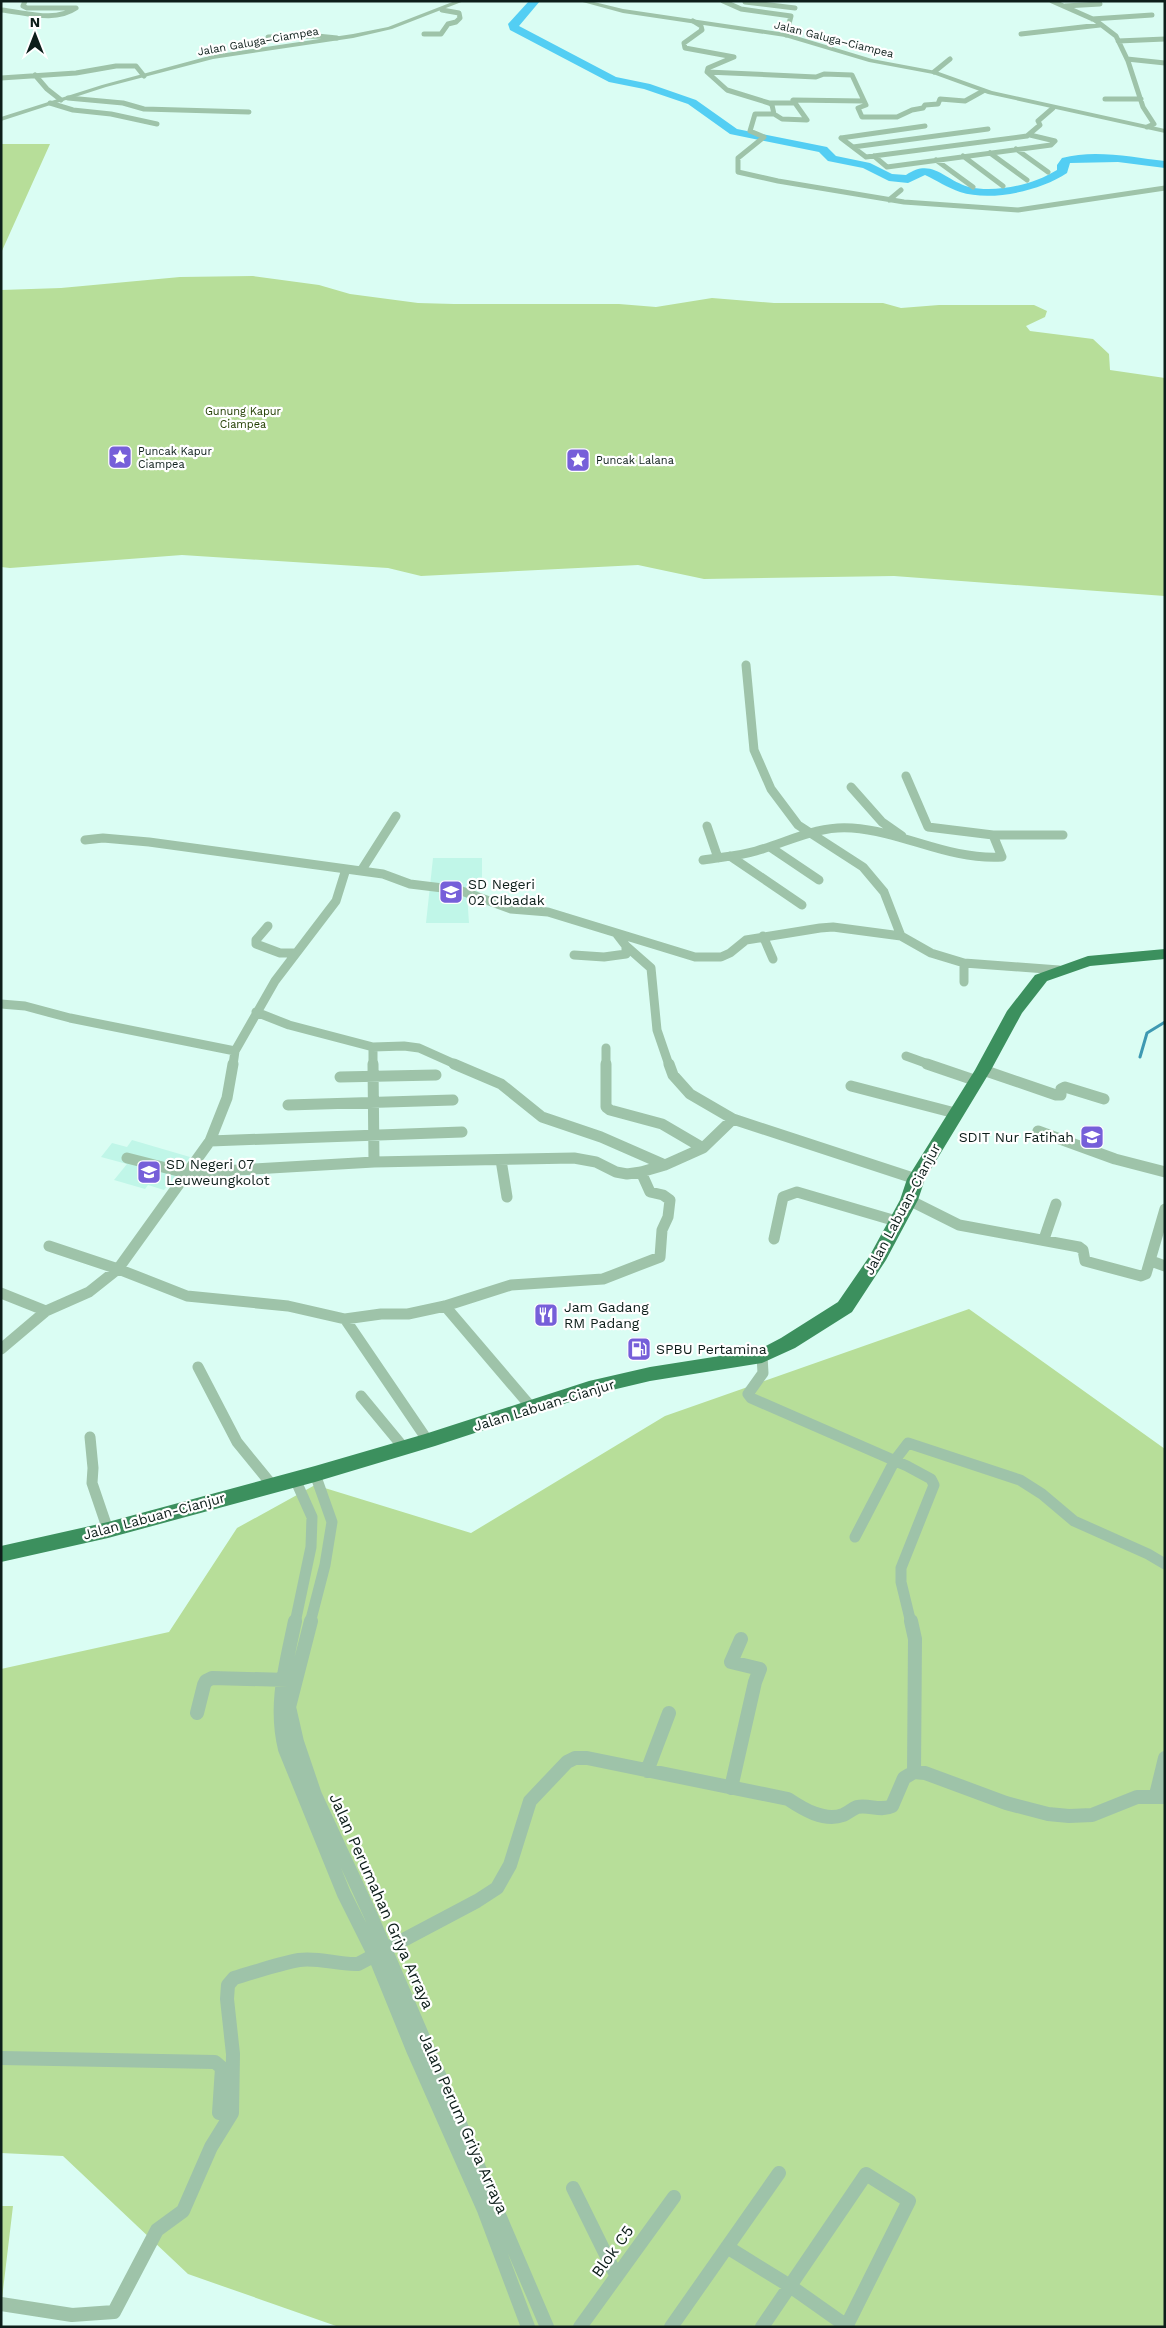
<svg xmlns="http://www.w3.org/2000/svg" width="1166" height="2328" font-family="'Work Sans',sans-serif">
	<rect width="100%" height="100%" fill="#dafdf3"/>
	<!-- built -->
	<path fill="#c0f6e8" d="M 433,858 L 482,858 L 482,891 L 467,894 L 469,923 L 426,923 Z
		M 132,1140 L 190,1157 L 164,1190 L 148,1185 L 145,1189 L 114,1180 L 127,1164 L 101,1157 L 112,1143 L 127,1147 Z"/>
	<!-- green -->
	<path fill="#b7de99" d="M 1,144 L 50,144 L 1,253 Z
		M 253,276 L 319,285 L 350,294 L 418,303 L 454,304 L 619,304 L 656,307 L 712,298 L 774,303 L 883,303 L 901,308 L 939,305 L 1034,305 L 1047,311 L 1045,317 L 1026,326 L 1030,331 L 1093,339 L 1109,354 L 1110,370 L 1165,378 L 1165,596 L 894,576 L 704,579 L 638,565 L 421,576 L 388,568 L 182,555 L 10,568 L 1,567 L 1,290 L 61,288 L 180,277 Z
		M 969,1309 L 1165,1449 L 1165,2327 L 339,2327 L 188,2274 L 63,2156 L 1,2153 L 1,1669 L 169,1632 L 237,1528 L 315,1485 L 471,1533 L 665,1416 Z
		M 1,2206 L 13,2206 L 1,2307 Z"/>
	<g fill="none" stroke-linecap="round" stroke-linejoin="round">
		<!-- stream -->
		<path stroke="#3e99b2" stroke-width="3" d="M 1140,1057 L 1147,1033 L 1165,1022"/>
		<!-- river -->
		<path fill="#53cef3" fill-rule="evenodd" d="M 529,1 L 540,1 L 519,26 L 616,77 L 650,84 L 696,100 L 737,129 L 827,147 L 836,156 L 870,163 L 892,174 L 906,175 C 932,157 944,180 969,187 C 996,193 1033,185 1057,170 L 1057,165 L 1062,158 C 1094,149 1132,157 1165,161 L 1165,168 L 1118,162 L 1070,163 L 1067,173 C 1040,191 991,202 960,192 C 948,188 936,180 925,175 L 908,183 L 889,181 L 863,168 L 828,161 L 819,152 L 730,134 L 688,104 L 644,89 L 609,82 L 510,30 L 508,24 Z"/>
		<!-- minor-far3 -->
		<path stroke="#9ec3a9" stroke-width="5" d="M 723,1 L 741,9 L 791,16 L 786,35
			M 1052,1 L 1095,20 L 1116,36 L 1128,61 L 1143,107 L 1154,124 L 1147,127
			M 745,2 L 795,8
			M 1065,6 L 1100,4
			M 1,10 C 25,12 54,23 76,8 L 27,8 L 23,6 L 25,1
			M 1092,19 L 1152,15
			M 693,21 L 701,26 L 702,30 L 684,43 L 685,48 L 734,57 L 708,68 L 707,72 L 727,90 L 769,103 L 772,105 L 774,114
			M 424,34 L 441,34 L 448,24 L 456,22 L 460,18 L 459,13 L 442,10
			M 1021,34 L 1100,25
			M 268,37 L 317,36 L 337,38
			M 1118,41 L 1165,39
			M 1127,59 L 1165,63
			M 707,72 L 816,77 L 824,74 L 852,75 L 866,105 L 858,108 L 862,117 L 897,117 L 912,110 L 923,108 L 925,105 L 938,104 L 940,99 L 965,101 L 983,91
			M 934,72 L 950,59
			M 35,75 L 47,89 L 61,100
			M 1,78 L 76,73 L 116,66 L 136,66 L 144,76
			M 68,98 L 123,103 L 144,109 L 249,112
			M 1105,99 L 1141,99
			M 50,103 L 73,110 L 111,114 L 157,124
			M 769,103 L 795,103 L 793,100 L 863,101
			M 795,103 L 807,120 L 782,119 L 774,114 L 755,114 L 750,131 L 764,137 L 738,158 L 738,172 L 778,181 L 904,202 L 1018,210 L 1165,188
			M 841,138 L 866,157 L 1027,136 L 1040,125 L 1038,121 L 1053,108
			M 841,138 L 925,126
			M 853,147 L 988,129
			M 1016,149 L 1048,172
			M 990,153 L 1027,180
			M 874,156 L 887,167 L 1051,145 L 1055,141 L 1030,135
			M 963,156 L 1003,186
			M 936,160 L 973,187
			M 889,200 L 901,190"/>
		<!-- minor-far2 -->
		<path stroke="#9ec3a9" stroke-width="9" d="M 746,665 L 754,750 L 771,789 L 798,825 L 863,867 L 884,892 L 901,936 L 931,953 L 964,963 L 1059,970
			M 906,776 L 928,827 L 993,835 L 1063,835
			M 851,787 L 882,822 L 902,836
			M 707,826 L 718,858
			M 85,840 L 103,838 L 149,842 L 383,874 L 410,884 L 459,890 L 511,909 L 548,912 L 695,957 L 721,957 L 730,953 L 746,940 L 820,928 L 833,927 L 901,936
			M 770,847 L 819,880
			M 730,856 L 802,905
			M 703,860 C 721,857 739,856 756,851 C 788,842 818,825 852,828 C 905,832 947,860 1002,857 L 993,835
			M 361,871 L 396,816
			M 268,926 L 256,940 L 256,944 L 280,953 L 296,953
			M 616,933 L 626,946 L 651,968 L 657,1030 L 669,1065
			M 763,936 L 773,959
			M 574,955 L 604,957 L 626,954 L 626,946
			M 964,963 L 964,982
			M 1,1004 L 25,1006 L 70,1018 L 235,1051 L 275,981 L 336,901 L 346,869
			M 256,1012 L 289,1025 L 373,1047 L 404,1046 L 419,1048 L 457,1065
			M 373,1047 L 373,1065
			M 606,1048 L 606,1065
			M 906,1056 L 931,1065
			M 233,1065 L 235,1051"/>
		<!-- minor-far1 -->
		<path stroke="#9ec3a9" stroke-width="11" d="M 373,1064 L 374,1162
			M 454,1064 L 501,1084 L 542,1117 L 601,1137 L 665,1165
			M 606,1064 L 606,1107 L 610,1110 L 662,1124 L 703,1148
			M 669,1064 L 673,1075 L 690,1094 L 733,1119 L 916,1179
			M 927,1064 L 974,1080
			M 983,1070 L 1056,1095 L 1061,1095 L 1061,1089 L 1065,1087 L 1104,1099
			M 340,1077 L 436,1075
			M 851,1086 L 955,1113
			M 288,1105 L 453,1100
			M 1038,1131 L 1115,1159 L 1165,1172
			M 210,1141 L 462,1132
			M 127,1158 L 186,1173 L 374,1162 L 574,1158 L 596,1162 L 616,1172 L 627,1174 L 641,1172 L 665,1165 L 703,1148 L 733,1119
			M 501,1160 L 507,1197
			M 909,1200 L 959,1225 L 1079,1247 L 1083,1250 L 1085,1261 L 1141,1276 L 1146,1274 L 1165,1209
			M 774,1239 L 783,1197 L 797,1192 L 896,1221
			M 1044,1239 L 1056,1204
			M 49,1246 L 118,1269 L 187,1296 L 288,1306 L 345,1319 L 381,1314 L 408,1314 L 445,1306 L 511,1285 L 603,1279 L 660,1257 L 662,1230 L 668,1217 L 670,1200 L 663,1195 L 650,1192 L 641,1172
			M 1151,1261 L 1165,1266
			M 1,1293 L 46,1311
			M 445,1306 L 532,1408
			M 345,1319 L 428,1441
			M 1,1349 L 46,1311 L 89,1292 L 118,1269 L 210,1141 L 227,1098 L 233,1064
			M 762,1356 L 763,1373 L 748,1394 L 751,1398 L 907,1466 L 931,1479 L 934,1485 L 901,1568 L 901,1582 L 911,1623
			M 198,1367 L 237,1442 L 272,1485
			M 361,1396 L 404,1448
			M 90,1437 L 93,1468 L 92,1483 L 108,1530
			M 855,1537 L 895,1460 L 908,1443 L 1020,1480 L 1042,1494 L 1074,1521 L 1148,1554 L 1165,1564
			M 295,1623 L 311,1547 L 312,1517 L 295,1479
			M 310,1623 L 325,1565 L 332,1522 L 315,1474"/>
		<!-- minor -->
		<path stroke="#9ec3a9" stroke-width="14" d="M 295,1621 C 286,1665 274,1705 285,1749 L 344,1894 L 375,1956 L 414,2052 L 484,2210 L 528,2327
			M 311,1621 L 289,1707 L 297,1742 L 315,1795 L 371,1916 L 547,2327
			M 911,1621 L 915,1639 L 914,1772 L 925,1773 L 1006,1803 L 1048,1814 L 1069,1816 L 1092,1815 L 1137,1797 L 1165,1797
			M 197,1713 L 204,1685 L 206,1681 L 212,1678 L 288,1680
			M 647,1771 L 669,1713
			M 731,1788 L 755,1682 L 760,1669 L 731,1662 L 741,1639
			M 1156,1795 L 1165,1758
			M 1,2058 L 215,2062 L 222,2068 L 219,2113
			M 573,2188 L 616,2275
			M 727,2247 L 790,2286 L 848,2327
			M 1,2304 L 72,2315 L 114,2312 L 157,2230 L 183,2211 L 211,2147 L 232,2113 L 233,2054 L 227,1999 L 228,1985 L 234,1978 C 255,1972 277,1964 299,1960 C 319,1957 338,1965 358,1964 L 477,1901 L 497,1888 L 510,1865 L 530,1801 L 567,1762 L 575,1758 L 587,1758 L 788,1799 C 803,1809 824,1822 843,1815 C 848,1813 852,1809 857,1807 C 869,1804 880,1812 892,1806 L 904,1778 L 914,1772
			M 580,2327 L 674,2197
			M 671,2327 L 779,2173
			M 762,2327 L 866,2174 L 909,2201 L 846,2327"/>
		<!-- tertiary -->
		<path fill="#9ec3a9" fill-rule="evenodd" d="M 455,1 L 464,1 L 392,29 L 353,38 L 213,59 L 106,87 L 1,121 L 1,117 L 102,85 L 213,55 L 353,34 L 388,27 Z
			M 579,1 L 590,1 L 623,9 L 786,33 L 872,59 L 936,71 L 992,91 L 1165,129 L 1165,133 L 988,94 L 933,74 L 869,62 L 785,37 L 623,13 Z"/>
		<!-- trunk -->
		<path fill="#3c905e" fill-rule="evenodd" d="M 1165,949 L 1165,959 L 1090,966 L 1047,981 L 1022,1013 L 991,1070 L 925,1179 L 918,1200 L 886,1260 L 852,1312 L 795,1348 L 762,1363 L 650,1381 L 591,1395 L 435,1446 L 315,1482 L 108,1538 L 1,1562 L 1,1546 L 108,1522 L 315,1466 L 425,1434 L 589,1381 L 650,1367 L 758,1350 L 781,1338 L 838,1302 L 869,1257 L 900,1200 L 907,1179 L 975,1070 L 1007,1011 L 1035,975 L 1088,956 Z"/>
	</g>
	<!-- icons -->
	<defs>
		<g id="sight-square" transform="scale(1.25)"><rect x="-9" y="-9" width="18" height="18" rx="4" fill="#765fd9" stroke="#fff"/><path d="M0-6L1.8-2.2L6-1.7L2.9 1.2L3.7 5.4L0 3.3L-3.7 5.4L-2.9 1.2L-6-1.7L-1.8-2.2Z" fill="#fff"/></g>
		<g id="school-square" transform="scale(1.25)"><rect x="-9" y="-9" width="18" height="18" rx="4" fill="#765fd9" stroke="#fff"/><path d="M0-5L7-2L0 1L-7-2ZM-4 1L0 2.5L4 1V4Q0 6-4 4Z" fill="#fff"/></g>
		<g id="restaurant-square" transform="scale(1.25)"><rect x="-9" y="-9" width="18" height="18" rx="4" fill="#765fd9" stroke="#fff"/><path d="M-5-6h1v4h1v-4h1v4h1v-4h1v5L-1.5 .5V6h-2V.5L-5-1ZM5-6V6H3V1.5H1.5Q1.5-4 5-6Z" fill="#fff"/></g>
		<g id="fuel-square" transform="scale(1.25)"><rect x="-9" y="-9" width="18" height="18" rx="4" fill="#765fd9" stroke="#fff"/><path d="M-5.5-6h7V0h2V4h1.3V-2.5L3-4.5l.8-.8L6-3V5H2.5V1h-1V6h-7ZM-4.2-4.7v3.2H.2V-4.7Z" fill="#fff"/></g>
	</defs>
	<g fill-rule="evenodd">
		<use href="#sight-square" x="120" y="457"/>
		<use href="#sight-square" x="578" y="460"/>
		<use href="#school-square" x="451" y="892"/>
		<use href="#school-square" x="1092" y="1137"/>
		<use href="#school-square" x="149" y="1172"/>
		<use href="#restaurant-square" x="546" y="1315"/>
		<use href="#fuel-square" x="639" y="1349"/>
	</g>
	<g text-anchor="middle" stroke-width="4.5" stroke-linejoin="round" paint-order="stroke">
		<!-- far-street labels -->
		<g font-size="11" fill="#0d1e1a" stroke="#fff">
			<text transform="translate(834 39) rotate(14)" y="4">Jalan Galuga–Ciampea</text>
			<text transform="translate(258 41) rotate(-10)" y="4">Jalan Galuga–Ciampea</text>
		</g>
		<!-- far-park labels -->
		<g font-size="11" fill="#233f02" stroke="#fff">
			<text x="243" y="415">Gunung Kapur<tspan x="243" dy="13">Ciampea</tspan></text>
		</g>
		<!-- far-poi labels -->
		<g font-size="11" fill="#0d1e1a" stroke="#fff" text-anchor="start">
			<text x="138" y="455">Puncak Kapur<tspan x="138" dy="13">Ciampea</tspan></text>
			<text x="596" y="464">Puncak Lalana</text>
		</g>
		<!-- poi labels -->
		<g font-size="14" fill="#0d1e1a" stroke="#fff" text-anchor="start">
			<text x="468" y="889">SD Negeri<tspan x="468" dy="16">02 CIbadak</tspan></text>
			<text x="1074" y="1142" text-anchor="end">SDIT Nur Fatihah</text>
			<text x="166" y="1169">SD Negeri 07<tspan x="166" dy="16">Leuweungkolot</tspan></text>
			<text x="564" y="1312">Jam Gadang<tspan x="564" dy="16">RM Padang</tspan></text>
			<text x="656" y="1354">SPBU Pertamina</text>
		</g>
		<!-- street labels -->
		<g font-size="14" fill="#0d1e1a" stroke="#fff">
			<text transform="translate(902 1209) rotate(-62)" y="5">Jalan Labuan-Cianjur</text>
			<text transform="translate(544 1405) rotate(-17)" y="5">Jalan Labuan-Cianjur</text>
			<text transform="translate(154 1516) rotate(-15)" y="5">Jalan Labuan-Cianjur</text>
		</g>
		<!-- near-street labels -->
		<g font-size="16" fill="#0d1e1a" stroke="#fff">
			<text transform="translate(382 1901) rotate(66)" y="6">Jalan Perumahan Griya Arraya</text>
			<text transform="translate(464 2123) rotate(66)" y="6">Jalan Perum Griya Arraya</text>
			<text transform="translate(612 2251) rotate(-54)" y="6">Blok C5</text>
		</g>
	</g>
	<!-- border -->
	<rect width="1166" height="2328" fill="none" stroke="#0d1e1a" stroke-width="5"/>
	<!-- north arrow -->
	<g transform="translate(35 35)" stroke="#ffffff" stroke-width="4" paint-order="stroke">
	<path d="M0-4L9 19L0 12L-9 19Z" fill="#0d1e1a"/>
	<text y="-8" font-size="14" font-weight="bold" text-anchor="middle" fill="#0d1e1a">N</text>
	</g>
</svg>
